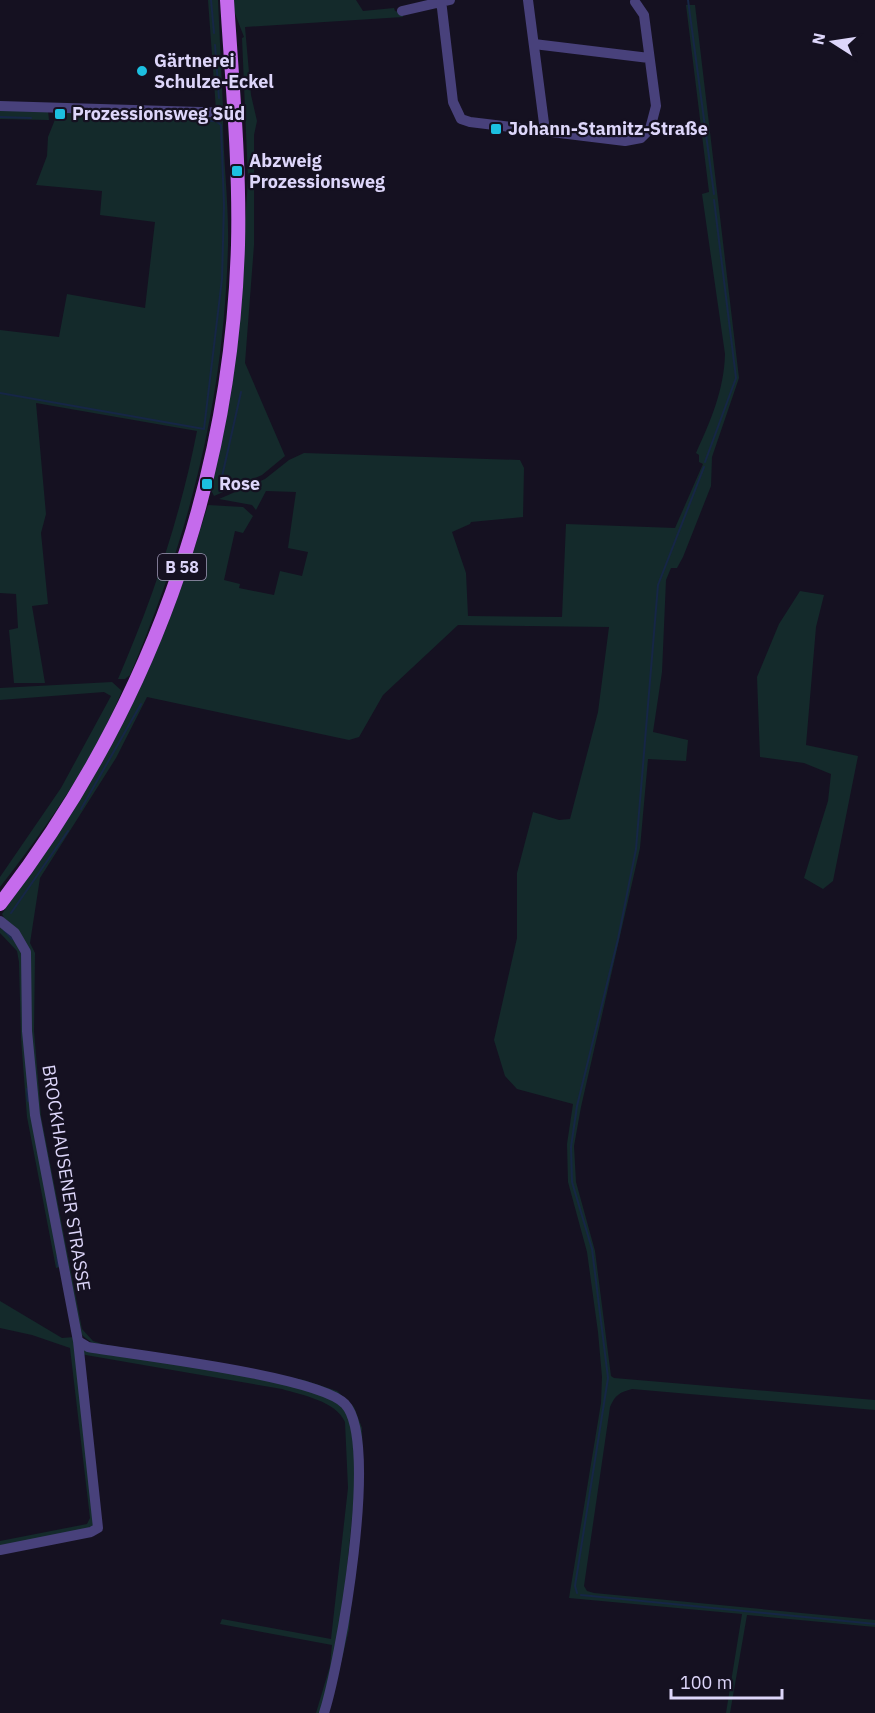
<svg xmlns="http://www.w3.org/2000/svg" width="875" height="1713" font-family="'IBM Plex Sans',sans-serif">
	<rect width="100%" height="100%" fill="#151121"/>
	<!-- green -->
	<path fill="#142a2b" d="M 208,0 L 218,0 L 223,108 L 216,110 Z
		M 233,0 L 356,0 L 363,11 L 394,8 L 395,11 L 402,13 L 403,17 L 245,27 L 251,95 L 257,121 L 254,135 L 254,245 L 245,363 L 285,456 L 262,475 L 214,496 L 211,490 L 232,388 L 238,329 L 248,179 L 242,38 L 244,37 L 234,11 Z
		M 686,5 L 695,5 L 739,378 L 712,457 L 711,486 L 683,557 L 677,568 L 671,568 L 666,580 L 662,672 L 653,732 L 688,740 L 686,761 L 648,759 L 640,848 L 581,1107 L 574,1146 L 576,1182 L 595,1251 L 611,1376 L 614,1378 L 875,1400 L 875,1410 L 632,1389 C 620,1392 615,1395 610,1407 L 584,1586 L 587,1591 L 594,1593 L 875,1620 L 875,1627 L 747,1615 L 730,1713 L 726,1713 L 742,1614 L 569,1598 L 601,1403 L 602,1377 L 598,1332 L 587,1252 L 568,1182 L 567,1144 L 573,1104 L 517,1089 L 505,1076 L 494,1040 L 517,938 L 517,873 L 533,812 L 559,820 L 570,819 L 598,712 L 609,627 L 458,625 L 383,695 L 359,737 L 349,740 L 147,697 L 116,758 L 40,878 L 30,943 L 35,953 L 34,1031 L 41,1116 L 82,1329 L 93,1341 L 102,1344 L 304,1380 L 337,1391 L 354,1407 L 362,1428 L 363,1478 L 349,1629 L 329,1713 L 339,1669 L 360,1429 L 352,1409 L 336,1394 L 96,1346 L 78,1332 L 37,1116 L 30,1032 L 30,967 L 2,914 L 79,800 L 138,692 L 190,562 L 208,505 L 243,507 L 253,516 L 243,533 L 235,531 L 224,580 L 240,584 L 239,588 L 274,595 L 280,571 L 302,576 L 308,552 L 288,548 L 296,492 L 266,491 L 256,510 L 252,505 L 219,499 L 265,479 L 289,460 L 304,453 L 520,460 L 524,468 L 523,517 L 471,522 L 470,524 L 452,532 L 466,573 L 468,616 L 562,617 L 566,524 L 675,528 L 703,464 L 699,462 L 699,455 L 696,453 C 711,420 724,390 725,354 L 702,194 L 709,192 Z
		M 0,109 L 48,111 L 49,120 L 0,119 Z
		M 58,112 L 223,118 C 223,161 229,203 228,246 C 224,400 190,533 130,675 L 125,679 L 118,679 C 153,598 180,518 197,431 L 36,403 L 46,514 L 41,533 L 48,604 L 32,606 L 45,683 L 14,683 L 9,630 L 18,628 L 16,594 L 0,593 L 0,330 L 59,337 L 67,294 L 145,308 L 155,222 L 100,215 L 102,191 L 36,185 L 47,156 L 48,137 Z
		M 800,591 L 824,595 L 816,627 L 806,745 L 858,756 L 833,881 L 823,889 L 804,878 L 828,801 L 831,774 L 804,763 L 760,757 L 757,677 L 779,624 Z
		M 112,682 L 122,691 C 93,761 47,827 0,887 L 0,877 L 61,788 L 111,696 L 104,692 L 0,700 L 0,688 Z
		M 0,927 L 13,935 L 23,952 L 25,1031 L 61,1267 L 56,1268 L 27,1117 L 21,1038 L 19,962 L 17,951 L 0,933 Z
		M 0,1301 L 62,1338 L 74,1337 L 96,1518 L 92,1527 L 0,1548 L 0,1541 L 87,1524 L 90,1518 L 70,1348 L 32,1335 L 0,1328 Z
		M 83,1349 L 262,1378 L 333,1398 L 351,1417 L 356,1478 L 341,1628 L 322,1713 L 316,1713 L 330,1666 L 332,1645 L 220,1624 L 222,1619 L 331,1639 L 348,1488 L 345,1422 C 336,1401 302,1395 282,1389 L 80,1354 Z"/>
	<g fill="none" stroke-linecap="round" stroke-linejoin="round">
		<!-- stream -->
		<path stroke="#162646" stroke-width="2" d="M 211,0 L 214,33
			M 688,0 L 714,194
			M 215,45 L 219,98
			M 0,117 L 31,118
			M 0,393 L 204,429 L 222,279 L 224,205 L 221,125 L 216,121 L 199,121
			M 705,462 L 736,378 L 714,200
			M 219,490 L 241,392
			M 81,809 L 141,704
			M 11,913 L 68,831
			M 4,930 L 12,939
			M 27,1089 L 28,1101
			M 57,1257 L 58,1266
			M 577,1593 L 575,1586 L 608,1378 L 592,1249 L 572,1182 L 571,1147 L 577,1106 L 618,939 L 636,849 L 658,585 L 704,467
			M 581,1595 L 875,1624"/>
		<!-- minor -->
		<path stroke="#48417b" stroke-width="10" d="M 441,0 L 453,102 L 461,119 L 470,122 L 625,141 L 641,138 L 650,129 L 656,106 L 644,15 L 635,2
			M 528,0 L 545,131
			M 402,11 L 450,0
			M 534,44 L 649,58
			M 0,106 L 234,113
			M 0,921 L 15,933 L 26,952 L 27,1031 L 35,1115 L 78,1341 L 98,1528 L 91,1532 L 0,1550
			M 78,1341 L 88,1347 C 135,1355 318,1376 345,1404 C 380,1441 340,1663 324,1713"/>
		<!-- major -->
		<path stroke="#c56bec" stroke-width="14" d="M 0,904 C 147,714 231,487 238,245 C 240,164 232,82 227,0"/>
	</g>
	<!-- markers -->
	<g fill="#1cbfe0" stroke="#151121" stroke-width="2">
		<circle cx="142" cy="71" r="6"/>
		<rect x="54" y="108" width="12" height="12" rx="3"/>
		<rect x="490" y="123" width="12" height="12" rx="3"/>
		<rect x="231" y="165" width="12" height="12" rx="3"/>
		<rect x="201" y="478" width="12" height="12" rx="3"/>
	</g>
	<g text-anchor="middle" stroke-width="4.5" stroke-linejoin="round" paint-order="stroke">
		<!-- shield labels -->
		<rect fill="#151121" stroke="#a19bb9" stroke-width="1.5" x="158" y="554" width="48" height="26" rx="4.5"/>
		<g font-size="16" font-weight="bold" fill="#ddd6fa">
			<text x="182" y="573">B 58</text>
		</g>
		<!-- poi labels -->
		<g font-size="18" font-weight="bold" fill="#ddd6fa" stroke="#151121" text-anchor="start">
			<text x="154" y="67">Gärtnerei<tspan x="154" dy="21">Schulze-Eckel</tspan></text>
			<text x="72" y="120">Prozessionsweg Süd</text>
			<text x="508" y="135">Johann-Stamitz-Straße</text>
			<text x="249" y="167">Abzweig<tspan x="249" dy="21">Prozessionsweg</tspan></text>
			<text x="219" y="490">Rose</text>
		</g>
		<!-- street labels -->
		<g font-size="18" fill="#ddd6fa" stroke="#151121">
			<text transform="translate(66 1178) rotate(81)" y="6">BROCKHAUSENER STRASSE</text>
		</g>
	</g>
	<!-- north arrow -->
	<g transform="translate(833 42) rotate(282)" stroke="#151121" stroke-width="4.5" paint-order="stroke">
	<path d="M0-4.5L10 22L0 15L-10 22Z" fill="#ddd6fa"/>
	<text y="-9" font-size="16" font-weight="bold" text-anchor="middle" fill="#ddd6fa">N</text>
	</g>
	<!-- scale -->
	<path d="M671 1689v9h111v-9" fill="none" stroke="#ddd6fa" stroke-width="3"/>
	<text x="680" y="1689" font-size="18" fill="#ddd6fa" stroke="#151121" stroke-width="4.5" paint-order="stroke">100 m</text>
</svg>
